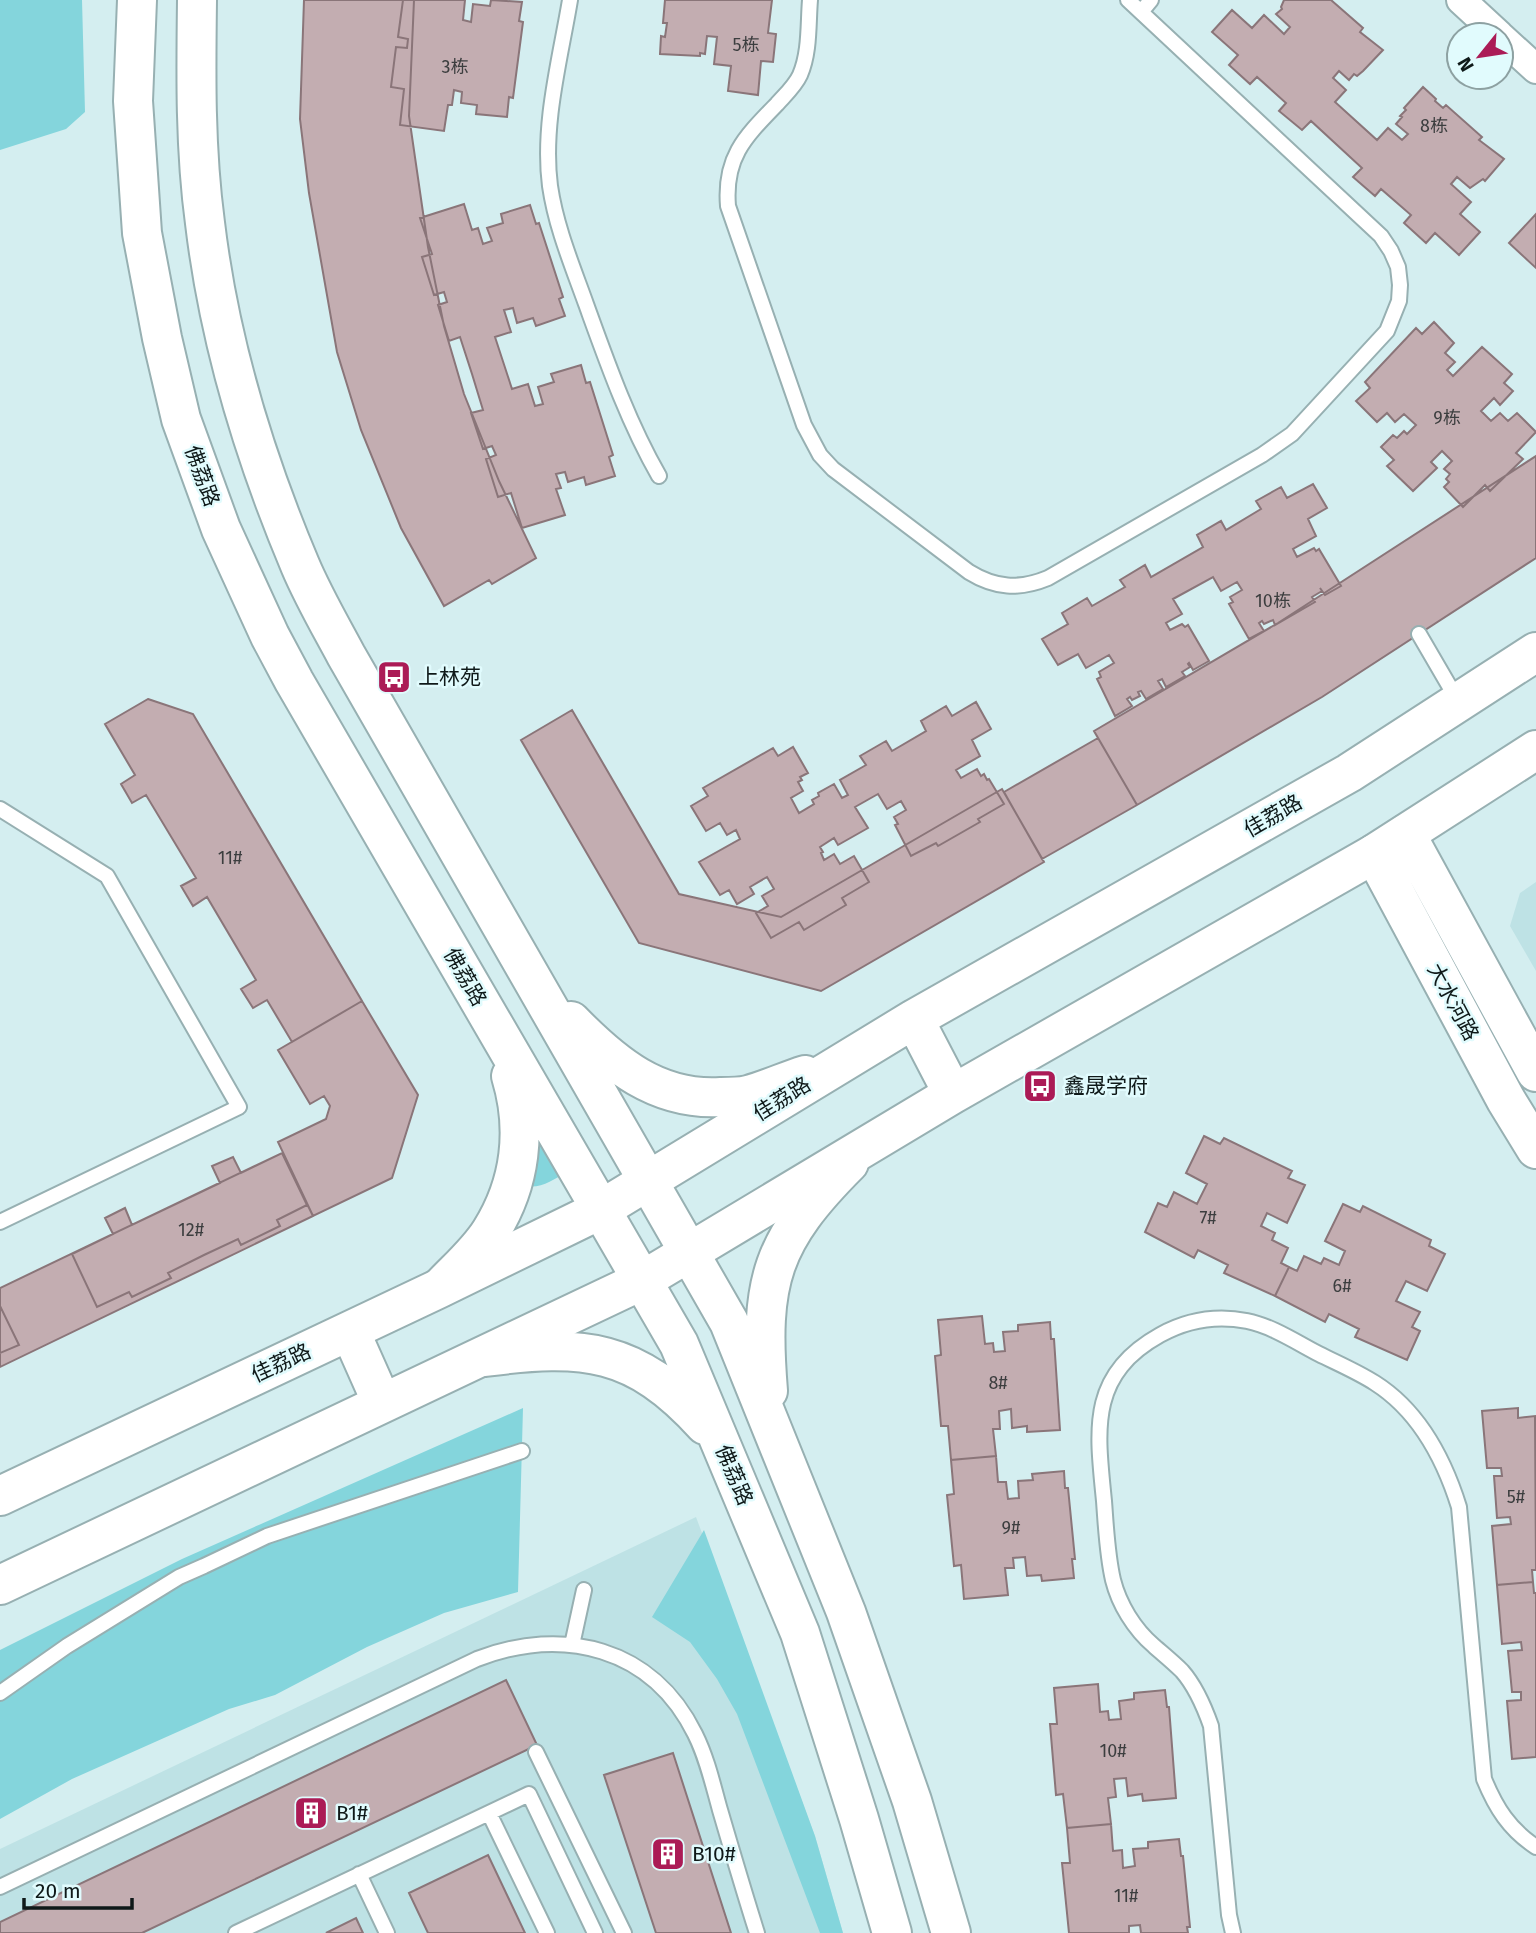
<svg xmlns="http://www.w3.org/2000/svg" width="1536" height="1933" font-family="'Fira Sans','Noto Sans SC',sans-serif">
	<rect width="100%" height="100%" fill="#d4eef0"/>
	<!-- built -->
	<path fill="#bee2e5" d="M 1536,882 L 1536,971 L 1510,926 L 1520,893 Z
		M 696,1517 L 815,1836 L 843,1933 L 0,1933 L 0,1849 Z"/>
	<!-- green -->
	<path fill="#84d5dc" d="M 0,0 L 82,0 L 85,112 L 66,129 L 0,150 Z
		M 534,1133 L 566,1173 C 554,1179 541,1189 526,1186 Z
		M 523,1408 L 518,1592 L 444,1613 L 367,1647 L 275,1695 L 229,1709 L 72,1779 L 0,1819 L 0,1650 L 182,1559 Z
		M 704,1530 L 815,1836 L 843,1933 L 820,1933 L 737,1714 L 717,1679 L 690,1642 L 652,1617 Z"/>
	<!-- building -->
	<path fill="#c3adb1" stroke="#8a7579" stroke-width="2" d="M 304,0 L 414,0 L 409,116 L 428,247 L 444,326 L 464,394 L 499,481 L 536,558 L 492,584 L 489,580 L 444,606 L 401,528 L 361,430 L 337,352 L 309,193 L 300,119 Z
		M 403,0 L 465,0 L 463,20 L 471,22 L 473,4 L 490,6 L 491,0 L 522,2 L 519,21 L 523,22 L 513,98 L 509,97 L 507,117 L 476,114 L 477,105 L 461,103 L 462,92 L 454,90 L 452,105 L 448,105 L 444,131 L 400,125 L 404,89 L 391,87 L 396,47 L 407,48 L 408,39 L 398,37 Z
		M 665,0 L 772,0 L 768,33 L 776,34 L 773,62 L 761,61 L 758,95 L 728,91 L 731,66 L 714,64 L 717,37 L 707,36 L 705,54 L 700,53 L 700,56 L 660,54 L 661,36 L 665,37 L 667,23 L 663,23 Z
		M 1284,0 L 1331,0 L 1363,28 L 1360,32 L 1383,50 L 1363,71 L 1357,76 L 1354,74 L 1349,80 L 1339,71 L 1333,78 L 1346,90 L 1335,102 L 1377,140 L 1388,128 L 1402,140 L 1408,134 L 1396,124 L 1402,117 L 1400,116 L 1406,110 L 1404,108 L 1423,87 L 1436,99 L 1435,101 L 1443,108 L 1446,105 L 1482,137 L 1479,140 L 1504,159 L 1485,181 L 1483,179 L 1470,188 L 1457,177 L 1451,184 L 1471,202 L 1460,214 L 1480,232 L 1459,255 L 1435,233 L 1426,243 L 1404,223 L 1411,215 L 1381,189 L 1375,196 L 1353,177 L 1362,168 L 1311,121 L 1302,130 L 1279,111 L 1286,103 L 1257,77 L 1250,84 L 1229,65 L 1238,55 L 1212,32 L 1232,10 L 1252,28 L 1264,15 L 1284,34 L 1290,27 L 1276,14 L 1282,9 L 1281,7 Z
		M 464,204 L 472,230 L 478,228 L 483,244 L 492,241 L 487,228 L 503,223 L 501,214 L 530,205 L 536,224 L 539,223 L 563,297 L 559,299 L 565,316 L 536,326 L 533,318 L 517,323 L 513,308 L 504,310 L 511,332 L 495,337 L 512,389 L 528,384 L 535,406 L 543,404 L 538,387 L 554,382 L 551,374 L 581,365 L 586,383 L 590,382 L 613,455 L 609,457 L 615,476 L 586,485 L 584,477 L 568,482 L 565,472 L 556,474 L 561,488 L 556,489 L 565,515 L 522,528 L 511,493 L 498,497 L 486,459 L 496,455 L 492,446 L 483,449 L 471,413 L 483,410 L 472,374 L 460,337 L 449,341 L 438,305 L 447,302 L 444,292 L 434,295 L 422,257 L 432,254 L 420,218 Z
		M 1536,214 L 1536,268 L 1509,243 Z
		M 1434,322 L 1454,343 L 1445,353 L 1455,362 L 1447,370 L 1453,376 L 1482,347 L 1512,374 L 1504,383 L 1513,391 L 1500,405 L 1494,398 L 1481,411 L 1491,421 L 1500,413 L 1508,421 L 1517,413 L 1536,432 L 1516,453 L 1523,459 L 1490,491 L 1485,485 L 1463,507 L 1444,487 L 1449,482 L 1446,479 L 1450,474 L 1444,469 L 1452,461 L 1442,451 L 1431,462 L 1437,468 L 1413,491 L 1387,466 L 1394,460 L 1381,447 L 1393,435 L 1397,438 L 1404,431 L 1407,434 L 1416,425 L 1404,414 L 1395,422 L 1387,413 L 1377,422 L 1356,401 L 1370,388 L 1365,382 L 1416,328 L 1422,334 Z
		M 1536,456 L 1536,558 L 1322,697 L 1137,805 L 1094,731 L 1278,623 Z
		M 1313,484 L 1327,508 L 1308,519 L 1316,536 L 1293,549 L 1297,557 L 1314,548 L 1316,551 L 1319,549 L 1341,586 L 1325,595 L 1320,588 L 1322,591 L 1312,597 L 1315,602 L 1275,625 L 1273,620 L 1264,624 L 1262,621 L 1259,623 L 1264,631 L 1249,639 L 1229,604 L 1233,602 L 1230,597 L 1242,590 L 1237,582 L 1221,591 L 1213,577 L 1173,599 L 1182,614 L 1166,623 L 1170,630 L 1182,624 L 1185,627 L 1188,625 L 1209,661 L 1193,670 L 1189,663 L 1188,664 L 1190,667 L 1182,672 L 1185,676 L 1166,687 L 1162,679 L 1158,681 L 1163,689 L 1146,699 L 1141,691 L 1138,692 L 1140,696 L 1132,700 L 1130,697 L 1127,699 L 1132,706 L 1115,716 L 1097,679 L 1101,677 L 1099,672 L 1114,663 L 1109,655 L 1086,668 L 1078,654 L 1058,665 L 1042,639 L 1068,624 L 1062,613 L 1087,598 L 1092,606 L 1125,587 L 1120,580 L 1145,565 L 1151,577 L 1203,547 L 1197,535 L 1221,521 L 1226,530 L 1261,509 L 1256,501 L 1281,487 L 1287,498 Z
		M 148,699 L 193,714 L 362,1001 L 292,1042 L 267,1000 L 253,1008 L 241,989 L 256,980 L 207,897 L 193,906 L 181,886 L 196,878 L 146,795 L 132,803 L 121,784 L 135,775 L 105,724 Z
		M 976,702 L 991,729 L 972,740 L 980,756 L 956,770 L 961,778 L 977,769 L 981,776 L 984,774 L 987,780 L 989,779 L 1004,804 L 978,819 L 980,822 L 938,846 L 936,843 L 911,856 L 895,825 L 898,824 L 894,817 L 906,810 L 901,801 L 887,809 L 878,794 L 855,807 L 868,828 L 838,845 L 834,838 L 820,847 L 823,852 L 821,853 L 824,860 L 834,854 L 840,864 L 854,856 L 869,882 L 842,898 L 846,905 L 804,930 L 799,922 L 771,938 L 756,913 L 768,906 L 762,896 L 774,889 L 767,877 L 750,887 L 754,894 L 737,904 L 729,890 L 720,895 L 699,862 L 740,839 L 736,830 L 727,835 L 720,823 L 706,831 L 691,806 L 708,796 L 703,788 L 773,748 L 778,756 L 793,747 L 808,773 L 800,777 L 802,780 L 798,782 L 803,791 L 791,798 L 799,813 L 814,804 L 812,800 L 819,796 L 818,793 L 834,784 L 842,798 L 848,795 L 840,780 L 866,765 L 860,756 L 886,741 L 892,751 L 926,731 L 921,721 L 946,706 L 952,716 Z
		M 572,710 L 679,894 L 781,917 L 1002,789 L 1044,862 L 821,991 L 639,943 L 521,740 Z
		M 1098,738 L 1137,805 L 1042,859 L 1004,792 Z
		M 362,1001 L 418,1095 L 392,1178 L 313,1216 L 278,1142 L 326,1119 L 330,1106 L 324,1096 L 310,1104 L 278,1050 Z
		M 1204,1136 L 1220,1144 L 1224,1138 L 1292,1171 L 1288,1178 L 1305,1185 L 1287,1223 L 1267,1213 L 1261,1226 L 1275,1233 L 1272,1240 L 1288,1248 L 1281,1263 L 1289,1267 L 1275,1296 L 1224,1273 L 1228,1265 L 1198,1250 L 1194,1258 L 1145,1232 L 1158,1203 L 1167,1207 L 1174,1192 L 1197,1204 L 1207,1184 L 1186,1173 Z
		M 282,1153 L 307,1205 L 277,1220 L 280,1226 L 241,1245 L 238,1239 L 204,1255 L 168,1273 L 171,1278 L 132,1297 L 129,1292 L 97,1307 L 72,1254 L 113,1234 L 105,1218 L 125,1208 L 132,1225 L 220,1183 L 212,1166 L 233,1157 L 241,1173 Z
		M 282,1153 L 313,1216 L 0,1367 L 0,1288 Z
		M 1343,1204 L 1360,1212 L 1363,1206 L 1431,1240 L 1429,1246 L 1445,1254 L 1427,1291 L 1406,1281 L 1396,1301 L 1420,1312 L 1412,1327 L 1420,1331 L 1407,1360 L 1355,1337 L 1359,1329 L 1329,1314 L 1325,1322 L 1275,1296 L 1289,1267 L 1297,1271 L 1304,1256 L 1321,1264 L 1324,1258 L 1339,1265 L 1345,1251 L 1325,1241 Z
		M 0,1306 L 19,1345 L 0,1353 Z
		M 982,1316 L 985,1344 L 993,1343 L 994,1352 L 1005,1351 L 1003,1332 L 1018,1331 L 1018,1325 L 1050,1322 L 1051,1339 L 1054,1339 L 1060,1430 L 1027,1432 L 1027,1426 L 1012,1428 L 1011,1409 L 999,1411 L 1000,1429 L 993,1429 L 996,1456 L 951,1460 L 948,1426 L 941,1426 L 935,1356 L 941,1355 L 938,1320 Z
		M 1518,1408 L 1518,1418 L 1535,1416 L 1536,1570 L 1532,1570 L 1533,1582 L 1497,1585 L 1492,1526 L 1511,1524 L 1510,1517 L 1497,1518 L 1494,1476 L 1502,1476 L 1501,1468 L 1487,1468 L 1482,1411 Z
		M 996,1456 L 998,1482 L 1006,1482 L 1008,1499 L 1019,1498 L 1018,1481 L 1033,1480 L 1032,1474 L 1064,1471 L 1065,1488 L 1068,1488 L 1075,1559 L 1072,1559 L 1074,1578 L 1042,1581 L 1041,1575 L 1027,1576 L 1025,1557 L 1013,1558 L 1014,1568 L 1005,1568 L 1008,1595 L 964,1599 L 961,1565 L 954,1566 L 947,1495 L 954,1494 L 951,1460 Z
		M 1533,1582 L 1534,1593 L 1536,1593 L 1536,1757 L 1512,1759 L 1507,1701 L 1521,1700 L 1521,1692 L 1512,1692 L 1508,1651 L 1522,1650 L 1521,1642 L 1502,1644 L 1497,1585 Z
		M 506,1680 L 537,1745 L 142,1933 L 0,1933 L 0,1922 Z
		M 1098,1684 L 1100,1712 L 1108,1711 L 1109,1720 L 1121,1719 L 1119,1701 L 1134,1699 L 1134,1693 L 1165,1690 L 1167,1707 L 1169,1707 L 1176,1798 L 1143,1801 L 1142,1794 L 1128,1796 L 1126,1778 L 1114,1779 L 1116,1797 L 1108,1798 L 1111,1824 L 1067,1828 L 1063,1794 L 1056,1795 L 1050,1724 L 1057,1724 L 1054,1688 Z
		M 673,1753 L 731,1933 L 656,1933 L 604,1775 Z
		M 1111,1824 L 1113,1851 L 1122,1850 L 1123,1868 L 1135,1866 L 1133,1849 L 1148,1848 L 1148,1842 L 1179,1839 L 1181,1856 L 1183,1856 L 1190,1927 L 1187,1927 L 1188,1933 L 1141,1933 L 1140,1925 L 1129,1926 L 1129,1933 L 1069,1933 L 1062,1863 L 1070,1863 L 1067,1828 Z
		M 488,1855 L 525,1933 L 428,1933 L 409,1893 Z
		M 356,1918 L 363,1933 L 326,1933 Z"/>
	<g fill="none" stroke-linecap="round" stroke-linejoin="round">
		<!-- lane casing -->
		<g stroke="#97b0b2" stroke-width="18">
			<path id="lane" d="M 570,0 C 560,60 542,125 550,186 C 556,227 572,265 586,304 C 607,362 628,422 659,476
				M 810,0 C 808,24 810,52 800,75 C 795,86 785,95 777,104 C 745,137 724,157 728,206 L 804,425 L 820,455 L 833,469 L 969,572 C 995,588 1019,590 1048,578 L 1262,455 L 1292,434 L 1387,331 L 1399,301 L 1400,285 L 1398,267 L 1391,251 L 1381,236 L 1128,0
				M 1141,12 L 1151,0
				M 1419,634 L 1458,701
				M 0,809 L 107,876 L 239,1107 L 0,1222
				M 572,1645 L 584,1590
				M 0,1693 L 67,1646 L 179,1577 L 204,1566 L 267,1536 L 522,1451
				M 536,1752 L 624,1933
				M 489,1813 L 547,1933
				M 359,1874 L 387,1933
				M 0,1887 L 477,1659 C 563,1626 652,1647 695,1734 C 707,1758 713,1785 720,1810 C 732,1851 744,1892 757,1933
				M 236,1933 L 529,1794 L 595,1933
				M 1233,1933 L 1229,1915 L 1211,1726 C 1204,1706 1196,1687 1182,1671 C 1173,1662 1163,1654 1154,1646 C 1134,1629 1119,1604 1113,1580 C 1107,1554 1106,1527 1104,1501 C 1097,1430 1088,1375 1160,1335 C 1187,1320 1216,1315 1247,1321 C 1272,1326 1296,1342 1319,1354 C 1337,1363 1358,1372 1375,1383 C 1419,1411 1444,1459 1459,1507 L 1484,1779 C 1496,1808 1509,1829 1536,1847"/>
		</g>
		<!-- street casing -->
		<g stroke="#97b0b2" stroke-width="32">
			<path id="street" d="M 1461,0 L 1499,35
				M 1501,37 L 1536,69"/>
		</g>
		<!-- secondary casing -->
		<g stroke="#97b0b2" stroke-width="42">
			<path id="secondary" d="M 137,0 L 133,101 L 142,233 L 162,338 L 181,419 L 221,529 L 270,636 L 294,681 L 679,1344 L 800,1633 L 859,1819 L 892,1933
				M 197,0 C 196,74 195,149 205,223 C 219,340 254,456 300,565 C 313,596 330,625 346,655 L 729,1322 L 846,1612 L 912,1801 L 951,1933
				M 1406,834 L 1536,1072
				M 1374,854 L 1506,1100 L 1536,1149
				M 571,1021 C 613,1064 657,1101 721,1097 C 730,1097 740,1097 748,1095 C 767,1090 786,1081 805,1075
				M 441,1287 C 458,1269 478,1252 491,1231 C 521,1183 527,1129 511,1076
				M 485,1357 C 584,1344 635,1348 705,1425
				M 768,1391 C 759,1281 771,1241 849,1163"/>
		</g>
		<!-- primary casing -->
		<g stroke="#97b0b2" stroke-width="42">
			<path id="primary" d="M 914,1019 L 953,1094
				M 350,1331 L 382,1403
				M 0,1496 L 438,1289 L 600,1210 L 914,1019 L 1349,773 L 1536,652
				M 0,1585 L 643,1280 L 953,1094 L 1374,854 L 1536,750"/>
		</g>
		<!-- lane -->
		<use href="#lane" stroke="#fff" stroke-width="14"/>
		<!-- street -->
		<use href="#street" stroke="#fff" stroke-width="28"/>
		<!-- secondary -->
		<use href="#secondary" stroke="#fff" stroke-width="38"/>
		<!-- primary -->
		<use href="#primary" stroke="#fff" stroke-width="38"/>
	</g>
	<!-- icons -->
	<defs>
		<g id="bus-square" transform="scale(1.75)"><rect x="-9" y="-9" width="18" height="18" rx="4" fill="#ab1b56" stroke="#e1fbfd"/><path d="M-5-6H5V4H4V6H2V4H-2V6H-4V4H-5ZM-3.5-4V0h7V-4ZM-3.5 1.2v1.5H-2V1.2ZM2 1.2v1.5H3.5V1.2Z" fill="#fff"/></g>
		<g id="building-square" transform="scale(1.75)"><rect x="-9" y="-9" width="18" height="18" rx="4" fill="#ab1b56" stroke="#e1fbfd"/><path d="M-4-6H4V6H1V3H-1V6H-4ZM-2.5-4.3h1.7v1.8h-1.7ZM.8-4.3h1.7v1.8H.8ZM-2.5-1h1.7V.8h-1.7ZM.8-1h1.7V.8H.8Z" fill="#fff"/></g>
	</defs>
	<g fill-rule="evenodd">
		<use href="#bus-square" x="394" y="677"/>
		<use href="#bus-square" x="1040" y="1086"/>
		<use href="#building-square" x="311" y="1813"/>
		<use href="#building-square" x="668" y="1854"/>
	</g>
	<g text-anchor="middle" stroke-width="5" stroke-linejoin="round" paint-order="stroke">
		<!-- number labels -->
		<g font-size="18" fill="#3c3e3f">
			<text x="746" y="51">5栋</text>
			<text x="455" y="73">3栋</text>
			<text x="1434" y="132">8栋</text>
			<text x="1447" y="424">9栋</text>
			<text x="1273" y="607">10栋</text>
			<text x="230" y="864">11#</text>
			<text x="1208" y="1224">7#</text>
			<text x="191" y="1236">12#</text>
			<text x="1342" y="1292">6#</text>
			<text x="998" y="1389">8#</text>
			<text x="1516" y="1503">5#</text>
			<text x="1011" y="1534">9#</text>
			<text x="1113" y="1757">10#</text>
			<text x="1126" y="1902">11#</text>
		</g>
		<!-- street labels -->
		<g font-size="21" fill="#0f1919" stroke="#e1fbfd">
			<text transform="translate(202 476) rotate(70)" y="7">佛荔路</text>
			<text transform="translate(1273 816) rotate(-30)" y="7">佳荔路</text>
			<text transform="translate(465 977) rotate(60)" y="7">佛荔路</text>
			<text transform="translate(1453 1002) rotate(62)" y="7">大水河路</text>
			<text transform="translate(782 1099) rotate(-32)" y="7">佳荔路</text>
			<text transform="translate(281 1363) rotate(-25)" y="7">佳荔路</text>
			<text transform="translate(734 1475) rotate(67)" y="7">佛荔路</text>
		</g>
		<!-- poi labels -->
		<g font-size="21" fill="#0f1919" stroke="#e1fbfd" text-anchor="start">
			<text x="418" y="684">上林苑</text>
			<text x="1064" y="1093">鑫晟学府</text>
			<text x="336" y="1820">B1#</text>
			<text x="692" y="1861">B10#</text>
		</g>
	</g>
	<!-- north arrow -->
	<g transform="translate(1480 56) rotate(240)"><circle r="33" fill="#e1fbfd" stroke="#8da1a2" stroke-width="2"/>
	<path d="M0-5L12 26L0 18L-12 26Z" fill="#ab1b56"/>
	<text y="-10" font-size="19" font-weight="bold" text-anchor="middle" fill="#0f1919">N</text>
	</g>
	<!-- scale -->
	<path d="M24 1898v10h108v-10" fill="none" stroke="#0f1919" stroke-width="3.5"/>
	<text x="35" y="1898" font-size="21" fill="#0f1919" stroke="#e1fbfd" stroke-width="5" paint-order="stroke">20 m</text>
</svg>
